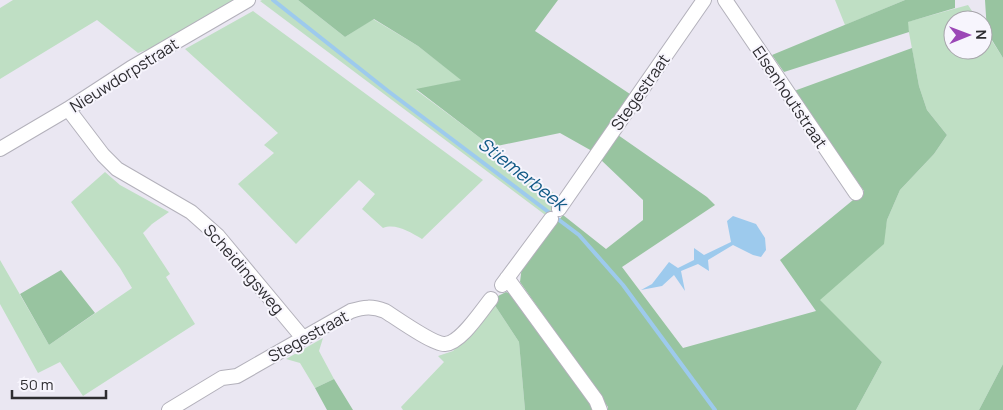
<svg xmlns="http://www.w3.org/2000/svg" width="1003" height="410" font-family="Manrope,sans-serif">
	<rect width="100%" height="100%" fill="#eae7f2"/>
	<!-- green -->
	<path fill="#bfdfc4" d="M 13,0 L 241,0 L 163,44 L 138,53 L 97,20 L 0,79 L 0,8 Z
		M 262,0 L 298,0 L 345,37 L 373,19 L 418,46 L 462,80 L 416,90 L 559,197 L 548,217 L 260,1 Z
		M 835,0 L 905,0 L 845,25 Z
		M 968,5 L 978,20 L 953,20 L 953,50 L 983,50 L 983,27 L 1003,58 L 1003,364 L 979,410 L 856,410 L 882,362 L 819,300 L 883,244 L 887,220 L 900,190 L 934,154 L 947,135 L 927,110 L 919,86 L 907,22 Z
		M 253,11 L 483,180 L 422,239 C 410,232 396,223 383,228 L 362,209 L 375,194 L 359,180 L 296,244 L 238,184 L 274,153 L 264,145 L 278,133 L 185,49 Z
		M 105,172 L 120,185 L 169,212 L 152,224 L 143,233 L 170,274 L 166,277 L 195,324 L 83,396 L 60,362 L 38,373 L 0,304 L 0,260 L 49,345 L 132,288 L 120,268 L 71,202 Z
		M 494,304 L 519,342 L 525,410 L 403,410 L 401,407 L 444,362 L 438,356 L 453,351 Z
		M 323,338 L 319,351 L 334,379 L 315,388 L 300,363 L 286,359 Z"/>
	<!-- forest -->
	<path fill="#98c4a0" d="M 298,0 L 558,0 L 535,31 L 630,94 L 592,151 L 560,133 L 492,147 L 416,89 L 461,80 L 418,46 L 374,19 L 345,37 Z
		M 905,0 L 955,0 L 955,8 L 908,22 L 909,32 L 784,72 L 772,55 Z
		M 985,0 L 1003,0 L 1003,58 L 987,32 Z
		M 912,48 L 919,86 L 927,110 L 947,135 L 934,154 L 900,190 L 887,220 L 884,244 L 820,300 L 882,362 L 856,410 L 608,410 L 608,407 L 520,282 L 522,266 L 563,215 L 606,249 L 643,220 L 643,200 L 600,159 L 618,135 L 707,197 L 715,205 L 622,267 L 683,348 L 816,311 L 780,260 L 864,191 L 794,91 Z
		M 61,270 L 95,313 L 49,345 L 20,294 Z
		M 506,292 L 514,295 L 596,410 L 525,410 L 519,342 L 494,304 L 498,296 Z
		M 1003,364 L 1003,410 L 979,410 Z
		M 334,379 L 353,410 L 327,410 L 315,388 Z"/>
	<!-- water -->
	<path fill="#9dcaed" d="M 733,216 L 756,224 L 765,238 L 766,250 L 761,257 L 753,255 L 733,245 L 708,260 L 709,271 L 698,264 L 681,271 L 685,291 L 674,275 L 662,286 L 641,290 L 652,284 L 669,262 L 678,268 L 694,260 L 694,248 L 704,255 L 731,242 L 727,221 Z"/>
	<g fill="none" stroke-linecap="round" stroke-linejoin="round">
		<!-- stream -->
		<path stroke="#9dcaed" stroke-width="4" d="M 273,0 L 388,91 L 579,235 L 623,285 L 715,410"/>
		<!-- street casing -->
		<g stroke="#b3b1bb" stroke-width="16">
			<path id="street" d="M 725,0 L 856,193
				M 68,109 L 103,155 L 117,169 L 191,212 L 218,236 L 303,338
				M 0,149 L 68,109 L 131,68 L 248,0
				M 559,209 L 704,0
				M 507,278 L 596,400 L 600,410
				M 502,285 L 551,219
				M 169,410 L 222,378 L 237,376 L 351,311 C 364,307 372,306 385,311 C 396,318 434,345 445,344 C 461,343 481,311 491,299"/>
		</g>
		<!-- street -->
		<use href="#street" stroke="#fff" stroke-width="14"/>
	</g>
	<g text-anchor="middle" stroke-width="4" stroke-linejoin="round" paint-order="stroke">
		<!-- street labels -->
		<g font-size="16" fill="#2e2d31" stroke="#f7f5fd">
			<text transform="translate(124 75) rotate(-32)" y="6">Nieuwdorpstraat</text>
			<text transform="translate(640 92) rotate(-55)" y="6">Stegestraat</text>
			<text transform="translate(790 97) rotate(56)" y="6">Elsenhoutstraat</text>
			<text transform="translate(244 269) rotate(49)" y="6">Scheidingsweg</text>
			<text transform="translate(308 336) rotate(-29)" y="6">Stegestraat</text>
		</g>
		<!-- water labels -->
		<g font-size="18" font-style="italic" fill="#125a86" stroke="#f7f5fd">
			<text transform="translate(522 174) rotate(38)" y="6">Stiemerbeek</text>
		</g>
	</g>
	<!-- north arrow -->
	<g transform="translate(968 35) rotate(89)"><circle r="24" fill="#f7f5fd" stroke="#a7a5ab"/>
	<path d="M0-4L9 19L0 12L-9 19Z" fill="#9b47b6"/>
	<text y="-8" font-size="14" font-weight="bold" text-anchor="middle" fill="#2e2d31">N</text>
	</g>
	<!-- scale -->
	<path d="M12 390v8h94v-8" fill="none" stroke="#2e2d31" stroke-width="2.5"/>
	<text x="20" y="390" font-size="15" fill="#2e2d31" stroke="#f7f5fd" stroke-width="4" paint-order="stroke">50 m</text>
</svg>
